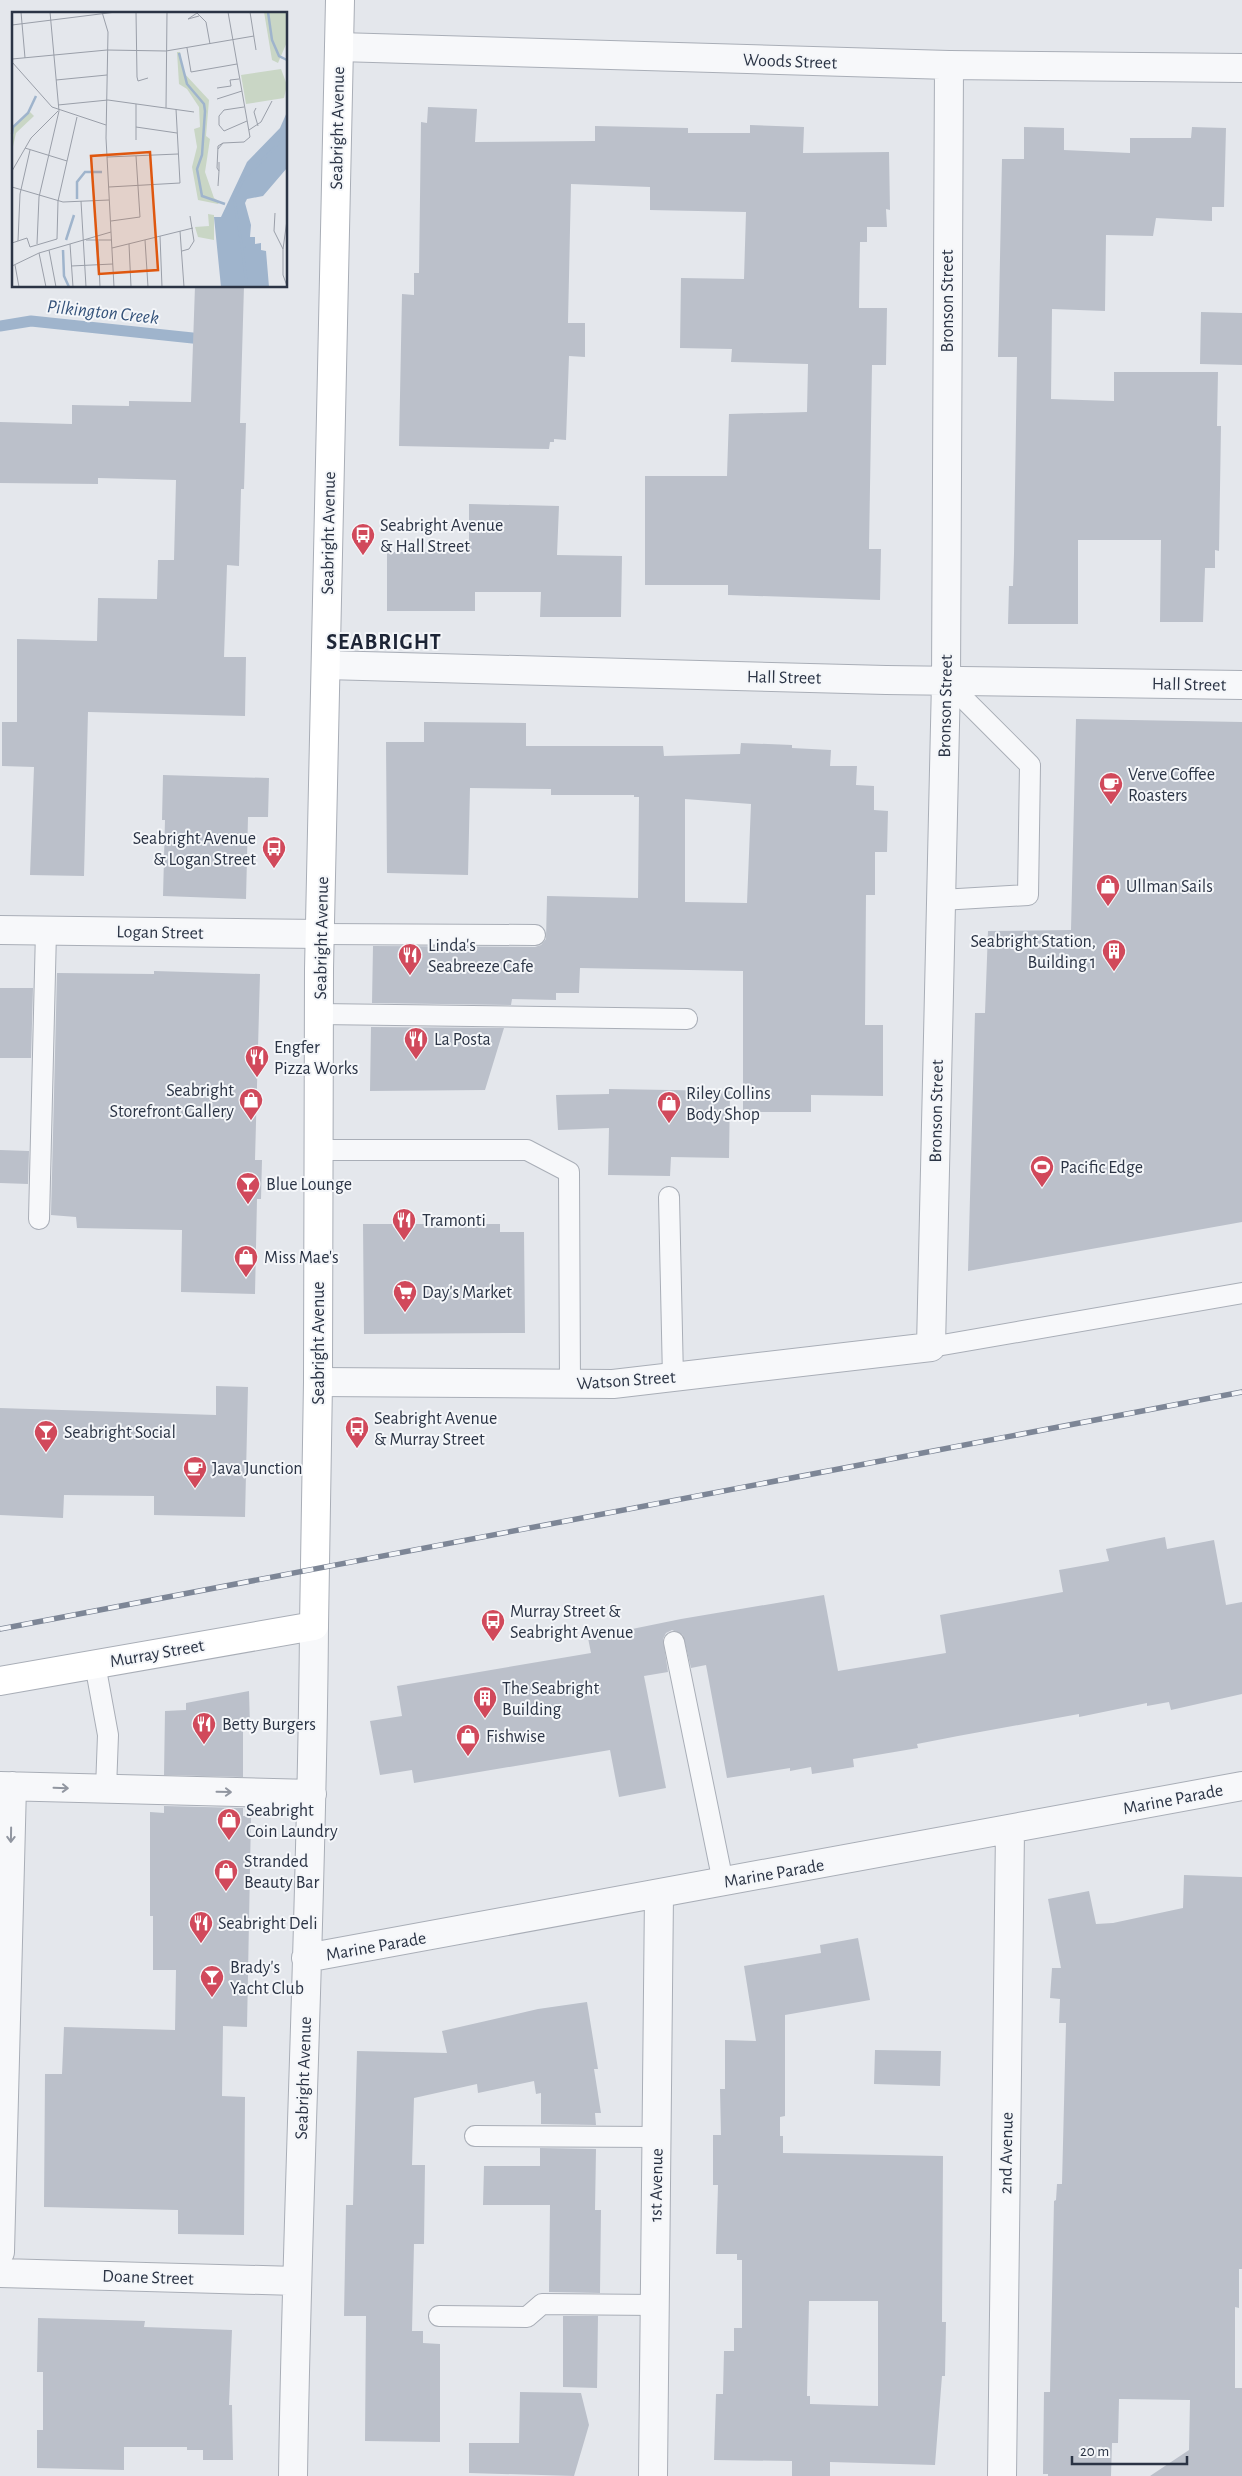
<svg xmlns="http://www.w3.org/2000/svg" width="1242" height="2476" font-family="'Alegreya Sans',sans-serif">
<rect width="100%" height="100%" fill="#e4e7ec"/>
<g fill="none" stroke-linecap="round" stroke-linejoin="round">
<path stroke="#9fb4cc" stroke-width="11" d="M 0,326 L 31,321 L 202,339"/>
</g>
<path fill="#bbc0ca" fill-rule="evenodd" d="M 428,107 L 477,109 L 475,142 L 595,141 L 595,126 L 688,128 L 688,133 L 750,133 L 750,125 L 804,127 L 803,153 L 889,152 L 890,210 L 886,209 L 887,227 L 867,227 L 867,242 L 860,242 L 859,308 L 887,308 L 886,365 L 872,365 L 869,549 L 881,549 L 880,600 L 728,595 L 728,585 L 645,585 L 645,476 L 727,476 L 729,414 L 807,412 L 808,364 L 731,362 L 732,349 L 680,348 L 681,278 L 744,279 L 746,212 L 650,210 L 650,187 L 571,184 L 568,323 L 585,323 L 585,357 L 569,356 L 566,440 L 554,439 L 554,442 L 550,442 L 549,449 L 399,446 L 402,294 L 414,295 L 414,273 L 419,273 L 421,122 L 427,123 Z
M 1024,127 L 1064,128 L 1064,150 L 1130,153 L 1130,138 L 1191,138 L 1192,127 L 1226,128 L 1224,207 L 1212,207 L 1212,221 L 1156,218 L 1153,236 L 1106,235 L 1105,311 L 1052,309 L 1051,399 L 1114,401 L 1114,372 L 1218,372 L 1217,426 L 1221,426 L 1219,551 L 1215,550 L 1215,568 L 1205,568 L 1203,622 L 1160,622 L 1161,540 L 1078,540 L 1078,624 L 1008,624 L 1009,586 L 1013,586 L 1014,554 L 1017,357 L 998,357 L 1002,159 L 1024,159 Z
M 195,286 L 244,286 L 240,423 L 246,423 L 244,489 L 241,489 L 239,566 L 227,565 L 224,657 L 246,657 L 245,716 L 88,712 L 84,876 L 30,875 L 34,767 L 2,766 L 2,722 L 17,722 L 17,639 L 97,641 L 98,598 L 157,599 L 158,560 L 174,560 L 176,480 L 98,478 L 98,484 L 0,483 L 0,422 L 72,424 L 72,405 L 129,406 L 129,401 L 191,402 Z
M 1201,312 L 1242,313 L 1242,365 L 1200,364 Z
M 469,504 L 559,506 L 557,555 L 622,556 L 621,617 L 540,617 L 541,592 L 475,592 L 475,611 L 387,611 L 387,552 L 469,552 Z
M 1076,719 L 1242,722 L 1242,1222 L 968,1271 L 975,1013 L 985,1013 L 988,931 L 1071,930 Z
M 424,722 L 526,723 L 526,746 L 663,746 L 664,756 L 740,754 L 741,743 L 792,745 L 792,748 L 831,750 L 830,766 L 857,766 L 856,785 L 874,786 L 874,810 L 888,811 L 887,852 L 875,852 L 875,895 L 866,895 L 865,1025 L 883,1025 L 883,1096 L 811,1095 L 811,1112 L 743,1112 L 743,971 L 580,968 L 579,993 L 556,993 L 556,1000 L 512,999 L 511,1005 L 372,1003 L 373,946 L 535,947 L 541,945 L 546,939 L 547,896 L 638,898 L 639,797 L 634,797 L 634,795 L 551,795 L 551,789 L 470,788 L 468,875 L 387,873 L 386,742 L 424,742 ZM 685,799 L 751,804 L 747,903 L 685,902 Z
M 163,775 L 269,778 L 268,817 L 248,817 L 246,899 L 163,896 L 165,820 L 162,820 Z
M 154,971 L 260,974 L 255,1160 L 262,1160 L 261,1199 L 257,1199 L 255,1294 L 181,1292 L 182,1230 L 77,1228 L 76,1217 L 51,1215 L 57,973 L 154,974 Z
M 0,988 L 33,988 L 31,1058 L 0,1058 Z
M 371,1027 L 504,1028 L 485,1090 L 370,1091 Z
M 609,1089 L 730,1091 L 729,1158 L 671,1157 L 670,1176 L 608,1175 L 609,1128 L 558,1130 L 556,1095 L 609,1094 Z
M 0,1150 L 29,1151 L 28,1184 L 0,1183 Z
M 363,1224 L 500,1224 L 500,1232 L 524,1232 L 525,1333 L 364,1334 Z
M 216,1386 L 248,1387 L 245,1517 L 154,1515 L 154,1496 L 64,1495 L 63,1518 L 0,1515 L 0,1408 L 216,1415 Z
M 1165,1537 L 1167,1549 L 1214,1540 L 1226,1605 L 1242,1602 L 1242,1694 L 1171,1710 L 1169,1702 L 1147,1706 L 1147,1703 L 1079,1717 L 1079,1714 L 958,1736 L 917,1744 L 918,1748 L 853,1759 L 854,1767 L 812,1774 L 811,1767 L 790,1771 L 790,1768 L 727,1778 L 706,1665 L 691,1668 L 683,1635 L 672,1630 L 666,1633 L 663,1639 L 668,1672 L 644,1676 L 666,1788 L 619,1797 L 610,1750 L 414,1783 L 412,1770 L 380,1775 L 370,1721 L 402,1716 L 397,1686 L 591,1653 L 588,1638 L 681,1619 L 824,1595 L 838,1671 L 946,1653 L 940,1615 L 1063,1592 L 1059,1570 L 1109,1561 L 1106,1549 Z
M 249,1691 L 250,1727 L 243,1728 L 243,1777 L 164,1775 L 165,1711 L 186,1710 L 186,1703 Z
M 164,1806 L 243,1808 L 243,1816 L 251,1816 L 247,2027 L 223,2026 L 222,2096 L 245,2097 L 244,2235 L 178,2234 L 178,2210 L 44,2207 L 45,2074 L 62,2074 L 64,2027 L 175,2030 L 176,1970 L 153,1970 L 153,1916 L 150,1916 L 150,1812 L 164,1813 Z
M 1184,1875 L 1242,1877 L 1242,2269 L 1239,2269 L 1239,2308 L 1235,2307 L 1235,2388 L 1242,2388 L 1242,2476 L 1150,2476 L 1189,2450 L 1190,2400 L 1119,2399 L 1118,2443 L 1112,2443 L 1111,2476 L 1048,2476 L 1048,2474 L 1043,2474 L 1044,2392 L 1050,2392 L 1054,2201 L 1056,2200 L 1057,2184 L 1062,2184 L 1066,2023 L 1059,2023 L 1060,1999 L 1050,1998 L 1052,1968 L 1061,1968 L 1048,1899 L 1089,1891 L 1096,1924 L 1113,1923 L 1183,1908 Z
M 858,1938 L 870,2000 L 785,2015 L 785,2116 L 780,2117 L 780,2136 L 783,2136 L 783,2153 L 943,2156 L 942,2322 L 946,2322 L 945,2376 L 942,2376 L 935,2465 L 830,2462 L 830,2476 L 792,2476 L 792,2461 L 714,2460 L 716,2394 L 723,2394 L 724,2351 L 734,2351 L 734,2328 L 742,2328 L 742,2260 L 737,2260 L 737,2254 L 716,2254 L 718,2185 L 713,2185 L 713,2135 L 721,2135 L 720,2089 L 725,2089 L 725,2040 L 756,2041 L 744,1966 L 821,1953 L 820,1945 ZM 809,2301 L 878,2301 L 878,2406 L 810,2404 L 810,2396 L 807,2396 Z
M 587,2002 L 598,2069 L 594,2069 L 601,2113 L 595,2113 L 596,2125 L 541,2124 L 541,2093 L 536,2094 L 534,2081 L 478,2093 L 477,2084 L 414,2098 L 412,2165 L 425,2165 L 424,2244 L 414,2244 L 412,2331 L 423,2331 L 423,2343 L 440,2344 L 440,2442 L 365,2441 L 366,2316 L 344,2316 L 346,2205 L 353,2205 L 357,2051 L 447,2053 L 442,2031 L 538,2009 Z
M 875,2050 L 941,2051 L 940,2086 L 874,2084 Z
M 540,2148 L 596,2149 L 595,2210 L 601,2210 L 600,2293 L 549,2292 L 550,2205 L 483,2205 L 484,2166 L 540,2166 Z
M 563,2316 L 598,2316 L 597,2388 L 563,2387 Z
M 38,2318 L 145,2321 L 144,2327 L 232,2330 L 229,2405 L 232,2405 L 233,2460 L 203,2460 L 203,2450 L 187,2450 L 187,2447 L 124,2447 L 124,2470 L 37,2468 L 37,2430 L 43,2430 L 43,2372 L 37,2372 Z
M 520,2392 L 581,2393 L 589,2425 L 574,2476 L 469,2473 L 469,2443 L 519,2443 Z"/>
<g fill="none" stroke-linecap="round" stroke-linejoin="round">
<g stroke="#a9aeb7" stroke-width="22">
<path id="service" d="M 941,900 L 1028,895 L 1030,765 L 946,681
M 321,934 L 535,935
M 319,1014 L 687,1019
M 319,1150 L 527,1150 L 569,1172 L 570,1385
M 669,1197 L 673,1378
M 39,1219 L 46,931
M 931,1347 L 1242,1293
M 674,1642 L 723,1882
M 95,1664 L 108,1735 L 106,1789
M 475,2136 L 657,2137
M 439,2316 L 527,2317 L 542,2304 L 655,2305"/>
</g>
<g stroke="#a9aeb7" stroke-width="30">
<path id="minor" d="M 339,47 L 949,65 L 1242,68
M 326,665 L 886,680 L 1242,685
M 0,930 L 321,934
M 318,1382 L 613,1384 L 931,1347 L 946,681 L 949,65
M 0,1786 L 312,1794
M 306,1958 L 1242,1786
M 0,2252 L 12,1786
M 0,2273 L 296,2281
M 293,2476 C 297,2193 312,1910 314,1626
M 653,2476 L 659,1894
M 1002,2476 L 1010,1830"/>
</g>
<g stroke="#a9aeb7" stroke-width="30">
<path id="secondary" d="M 0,1681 L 314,1626 L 318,1382 L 319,969 L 340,0"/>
</g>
<use href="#service" stroke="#f7f8fa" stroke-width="20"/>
<use href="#minor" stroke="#f7f8fa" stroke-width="28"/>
<use href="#secondary" stroke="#fff" stroke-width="28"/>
<g stroke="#7d8696" stroke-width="5.5">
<path id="rail" d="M 0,1629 L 1242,1392"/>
</g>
<use href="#rail" stroke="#f4f6f9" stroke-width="4" stroke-dasharray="11" stroke-linecap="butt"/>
</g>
<defs><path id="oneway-shaft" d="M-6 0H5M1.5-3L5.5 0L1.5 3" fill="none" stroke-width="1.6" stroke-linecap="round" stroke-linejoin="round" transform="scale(1.25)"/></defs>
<g stroke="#9196a0">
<use href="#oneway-shaft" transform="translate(61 1788) rotate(2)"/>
<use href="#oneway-shaft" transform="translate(224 1792) rotate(1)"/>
<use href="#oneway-shaft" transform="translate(11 1835) rotate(91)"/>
</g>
<defs>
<g id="bus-pin" transform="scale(1.25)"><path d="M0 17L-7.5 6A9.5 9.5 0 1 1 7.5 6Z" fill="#d1495b" stroke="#f4f6f9"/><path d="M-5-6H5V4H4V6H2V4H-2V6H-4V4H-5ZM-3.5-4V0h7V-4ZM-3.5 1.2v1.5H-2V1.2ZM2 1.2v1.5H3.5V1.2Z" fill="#fff"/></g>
<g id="cafe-pin" transform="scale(1.25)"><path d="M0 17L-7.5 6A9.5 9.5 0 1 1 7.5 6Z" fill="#d1495b" stroke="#f4f6f9"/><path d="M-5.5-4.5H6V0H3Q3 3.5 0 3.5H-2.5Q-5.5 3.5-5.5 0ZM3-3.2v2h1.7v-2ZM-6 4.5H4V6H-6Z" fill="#fff"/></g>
<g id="shop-pin" transform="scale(1.25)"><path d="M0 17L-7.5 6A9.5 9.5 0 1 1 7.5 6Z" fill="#d1495b" stroke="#f4f6f9"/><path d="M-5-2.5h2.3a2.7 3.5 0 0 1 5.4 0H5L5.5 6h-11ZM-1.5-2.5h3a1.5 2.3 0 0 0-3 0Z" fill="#fff"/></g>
<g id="building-pin" transform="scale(1.25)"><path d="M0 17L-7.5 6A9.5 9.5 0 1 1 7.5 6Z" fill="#d1495b" stroke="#f4f6f9"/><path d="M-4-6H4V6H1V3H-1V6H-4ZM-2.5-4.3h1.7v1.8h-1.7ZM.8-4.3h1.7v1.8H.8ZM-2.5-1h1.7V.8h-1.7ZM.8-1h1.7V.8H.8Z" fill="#fff"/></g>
<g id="restaurant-pin" transform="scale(1.25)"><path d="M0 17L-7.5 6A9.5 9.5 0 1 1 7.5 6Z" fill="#d1495b" stroke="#f4f6f9"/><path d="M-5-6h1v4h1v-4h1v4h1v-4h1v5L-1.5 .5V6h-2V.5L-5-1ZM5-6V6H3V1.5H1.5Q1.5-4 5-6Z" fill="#fff"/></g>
<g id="stadium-pin" transform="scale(1.25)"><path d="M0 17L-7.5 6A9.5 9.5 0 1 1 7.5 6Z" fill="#d1495b" stroke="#f4f6f9"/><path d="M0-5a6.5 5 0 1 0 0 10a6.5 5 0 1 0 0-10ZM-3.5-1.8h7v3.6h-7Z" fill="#fff"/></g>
<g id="bar-pin" transform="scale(1.25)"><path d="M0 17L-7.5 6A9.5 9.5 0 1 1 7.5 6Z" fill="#d1495b" stroke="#f4f6f9"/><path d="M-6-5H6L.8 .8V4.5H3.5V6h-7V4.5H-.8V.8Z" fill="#fff"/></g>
<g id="supermarket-pin" transform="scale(1.25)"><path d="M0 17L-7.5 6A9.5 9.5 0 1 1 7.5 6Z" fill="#d1495b" stroke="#f4f6f9"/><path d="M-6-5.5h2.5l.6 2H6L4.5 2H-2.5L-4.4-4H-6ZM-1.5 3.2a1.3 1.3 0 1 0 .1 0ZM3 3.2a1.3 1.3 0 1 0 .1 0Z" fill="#fff"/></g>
</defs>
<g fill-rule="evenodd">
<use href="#bus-pin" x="363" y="535"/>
<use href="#cafe-pin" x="1111" y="784"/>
<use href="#bus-pin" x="274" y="848"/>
<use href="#shop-pin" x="1108" y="886"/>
<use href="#building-pin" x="1114" y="951"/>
<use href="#restaurant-pin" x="410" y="955"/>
<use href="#restaurant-pin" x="416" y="1039"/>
<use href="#restaurant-pin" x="257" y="1057"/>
<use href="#shop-pin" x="251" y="1100"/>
<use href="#shop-pin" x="669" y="1103"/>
<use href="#stadium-pin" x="1042" y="1167"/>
<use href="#bar-pin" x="248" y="1184"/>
<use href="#restaurant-pin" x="404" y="1220"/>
<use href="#shop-pin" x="246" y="1257"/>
<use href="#supermarket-pin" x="405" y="1292"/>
<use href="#bus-pin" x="357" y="1428"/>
<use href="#bar-pin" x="46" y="1432"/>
<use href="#cafe-pin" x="195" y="1468"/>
<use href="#bus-pin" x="493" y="1621"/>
<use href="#building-pin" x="485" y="1698"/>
<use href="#restaurant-pin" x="204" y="1724"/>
<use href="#shop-pin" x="468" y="1736"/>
<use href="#shop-pin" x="229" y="1820"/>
<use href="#shop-pin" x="226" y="1871"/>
<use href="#restaurant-pin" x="201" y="1923"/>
<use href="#bar-pin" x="212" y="1977"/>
</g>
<g text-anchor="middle" stroke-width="4" stroke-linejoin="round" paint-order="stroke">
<g font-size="18" fill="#2b3445" stroke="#f4f6f9">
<text transform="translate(790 61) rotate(2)" y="6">Woods Street</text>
<text transform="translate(337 128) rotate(-89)" y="6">Seabright Avenue</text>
<text transform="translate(947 301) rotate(-90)" y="6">Bronson Street</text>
<text transform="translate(328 533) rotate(-89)" y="6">Seabright Avenue</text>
<text transform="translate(784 677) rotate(1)" y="6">Hall Street</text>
<text transform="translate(1189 684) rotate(1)" y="6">Hall Street</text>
<text transform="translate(945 706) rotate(-89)" y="6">Bronson Street</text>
<text transform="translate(160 932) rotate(1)" y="6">Logan Street</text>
<text transform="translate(321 938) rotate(-89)" y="6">Seabright Avenue</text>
<text transform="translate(936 1111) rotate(-89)" y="6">Bronson Street</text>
<text transform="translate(318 1343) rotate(-90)" y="6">Seabright Avenue</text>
<text transform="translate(626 1380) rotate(-4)" y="6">Watson Street</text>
<text transform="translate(157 1653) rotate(-10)" y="6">Murray Street</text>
<text transform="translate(1173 1799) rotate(-11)" y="6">Marine Parade</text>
<text transform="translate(774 1873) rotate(-10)" y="6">Marine Parade</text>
<text transform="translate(376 1946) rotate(-10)" y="6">Marine Parade</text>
<text transform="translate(303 2078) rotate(-88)" y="6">Seabright Avenue</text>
<text transform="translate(1006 2153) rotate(-89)" y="6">2nd Avenue</text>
<text transform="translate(656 2185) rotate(-89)" y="6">1st Avenue</text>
<text transform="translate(148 2277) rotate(2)" y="6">Doane Street</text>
</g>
<g font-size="18" fill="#2b3445" stroke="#f4f6f9" text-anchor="start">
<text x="380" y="531">Seabright Avenue<tspan x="380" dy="21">&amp; Hall Street</tspan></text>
<text x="1128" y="780">Verve Coffee<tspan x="1128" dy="21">Roasters</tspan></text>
<text x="256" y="844" text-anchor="end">Seabright Avenue<tspan x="256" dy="21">&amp; Logan Street</tspan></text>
<text x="1126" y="892">Ullman Sails</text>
<text x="1096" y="947" text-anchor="end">Seabright Station,<tspan x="1096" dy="21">Building 1</tspan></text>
<text x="428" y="951">Linda's<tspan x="428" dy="21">Seabreeze Cafe</tspan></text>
<text x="434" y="1045">La Posta</text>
<text x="274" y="1053">Engfer<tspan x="274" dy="21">Pizza Works</tspan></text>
<text x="234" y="1096" text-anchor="end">Seabright<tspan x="234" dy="21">Storefront Gallery</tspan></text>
<text x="686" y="1099">Riley Collins<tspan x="686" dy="21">Body Shop</tspan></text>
<text x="1060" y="1173">Pacific Edge</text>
<text x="266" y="1190">Blue Lounge</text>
<text x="422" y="1226">Tramonti</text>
<text x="264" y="1263">Miss Mae's</text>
<text x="422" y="1298">Day's Market</text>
<text x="374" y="1424">Seabright Avenue<tspan x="374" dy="21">&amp; Murray Street</tspan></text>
<text x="64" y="1438">Seabright Social</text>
<text x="212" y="1474">Java Junction</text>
<text x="510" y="1617">Murray Street &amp;<tspan x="510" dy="21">Seabright Avenue</tspan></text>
<text x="502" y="1694">The Seabright<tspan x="502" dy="21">Building</tspan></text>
<text x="222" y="1730">Betty Burgers</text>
<text x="486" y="1742">Fishwise</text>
<text x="246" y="1816">Seabright<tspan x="246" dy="21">Coin Laundry</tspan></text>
<text x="244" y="1867">Stranded<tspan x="244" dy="21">Beauty Bar</tspan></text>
<text x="218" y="1929">Seabright Deli</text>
<text x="230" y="1973">Brady's<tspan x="230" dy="21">Yacht Club</tspan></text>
</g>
<g font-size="19" font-style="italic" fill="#34527a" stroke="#f4f6f9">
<text transform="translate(103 311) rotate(6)" y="7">Pilkington Creek</text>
</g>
<g font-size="22" font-weight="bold" letter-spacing="1" fill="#1d2536" stroke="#f4f6f9">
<text x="384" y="649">SEABRIGHT</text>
</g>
</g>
<g transform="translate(12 12)">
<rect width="275" height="275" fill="#e4e7ec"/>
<path d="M 252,0 L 275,0 L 275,30 L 266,51 L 260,48 ZM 165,40 L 168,40 L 171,60 L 197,88 L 194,124 L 198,127 L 193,160 L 202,186 L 208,190 L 206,192 L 186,188 L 180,155 L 185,135 L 182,117 L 188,115 L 187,95 L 175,77 L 167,72 ZM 269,57 L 275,73 L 272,86 L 234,92 L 229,63 ZM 18,100 L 22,104 L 4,121 L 0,139 L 2,113 ZM 196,202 L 202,203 L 202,228 L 186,225 L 183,215 L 197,214 Z" fill="#c9d6c5"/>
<path d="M 275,100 L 275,156 L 251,184 L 235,187 L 233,191 L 239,213 L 238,225 L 243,225 L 243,232 L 249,231 L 249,238 L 254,239 L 257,275 L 209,275 L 202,205 L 209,205 L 235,150 L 268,116 Z" fill="#9fb4cc"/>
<path fill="none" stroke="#9fb4cc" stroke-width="2.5" d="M 256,0 L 260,28 L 267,44 L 275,48M 167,41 L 175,72 L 192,92 L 193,99 L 190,143 L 185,157 L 190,184 L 213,192M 0,122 L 1,115 L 16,101 L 24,84M 65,187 L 65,170 L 73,160 L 90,160M 54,228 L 62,203M 233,234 L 230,235 L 235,275M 230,235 L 222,186 L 231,168 L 272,126 L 275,128M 51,238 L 52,264 L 57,275"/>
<path fill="none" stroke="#9a9fa9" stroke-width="1" d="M 9,0 L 13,46M 124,0 L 125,65 L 126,69 L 136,66M 238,0 L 244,38M 187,4 L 176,7 L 185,1 L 194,10 L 198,32M 0,13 L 104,0M 175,36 L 179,60 L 225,52M 0,47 L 95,38 L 154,39 L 242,24M 0,50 L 40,95 L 94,113M 44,68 L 95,63M 205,76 L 219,74 L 218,68 L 227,67M 205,87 L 230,79M 46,93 L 96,88 L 182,100M 232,95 L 212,98 L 207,104 L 207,113 L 212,119 L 235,109M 154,96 L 155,0M 244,96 L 242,100 L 246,114M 124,115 L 165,121M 237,118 L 249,110 L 260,89M 124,128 L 124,92M 211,131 L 232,130 L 238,125 L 216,0M 13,136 L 55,149M 206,137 L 211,131 L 206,134 L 205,156 L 207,159 L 207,150M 95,145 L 166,142M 0,159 L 19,126 L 46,99M 206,174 L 207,159M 0,175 L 51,190 L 97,188M 97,175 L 168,171 L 164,97M 69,189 L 74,275M 263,201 L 262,219 L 271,237 L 271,263 L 275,274M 99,209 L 128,205 L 124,144M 168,219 L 172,275M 99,220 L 102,275M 148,224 L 150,275M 74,228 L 100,228M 133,228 L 136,275M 6,229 L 8,182 L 18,138M 86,229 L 88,275M 0,231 L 15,226 L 18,235 L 45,227 L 46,189 L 65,105M 25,232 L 27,185 L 47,99 L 38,0M 58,232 L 61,275M 117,232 L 119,275M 100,236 L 181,216M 271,237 L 275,208M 37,238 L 44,275M 170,239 L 177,237 L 182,229 L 178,204M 27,241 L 34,275M 3,253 L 7,275M 0,254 L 27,241 L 99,220 L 94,126 L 96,20 L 90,0M 59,254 L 101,252"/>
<path fill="#df570f" fill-opacity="0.15" stroke="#df570f" stroke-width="2.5" d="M 138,140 L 146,258 L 87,262 L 79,144 Z"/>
<rect width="275" height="275" fill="none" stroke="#2b3445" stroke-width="2.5"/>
</g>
<path d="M1072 2456v8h115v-8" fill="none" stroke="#2b3445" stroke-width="2.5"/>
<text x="1080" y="2456" font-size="15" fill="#2b3445" stroke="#f4f6f9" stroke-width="4" paint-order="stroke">20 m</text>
</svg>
